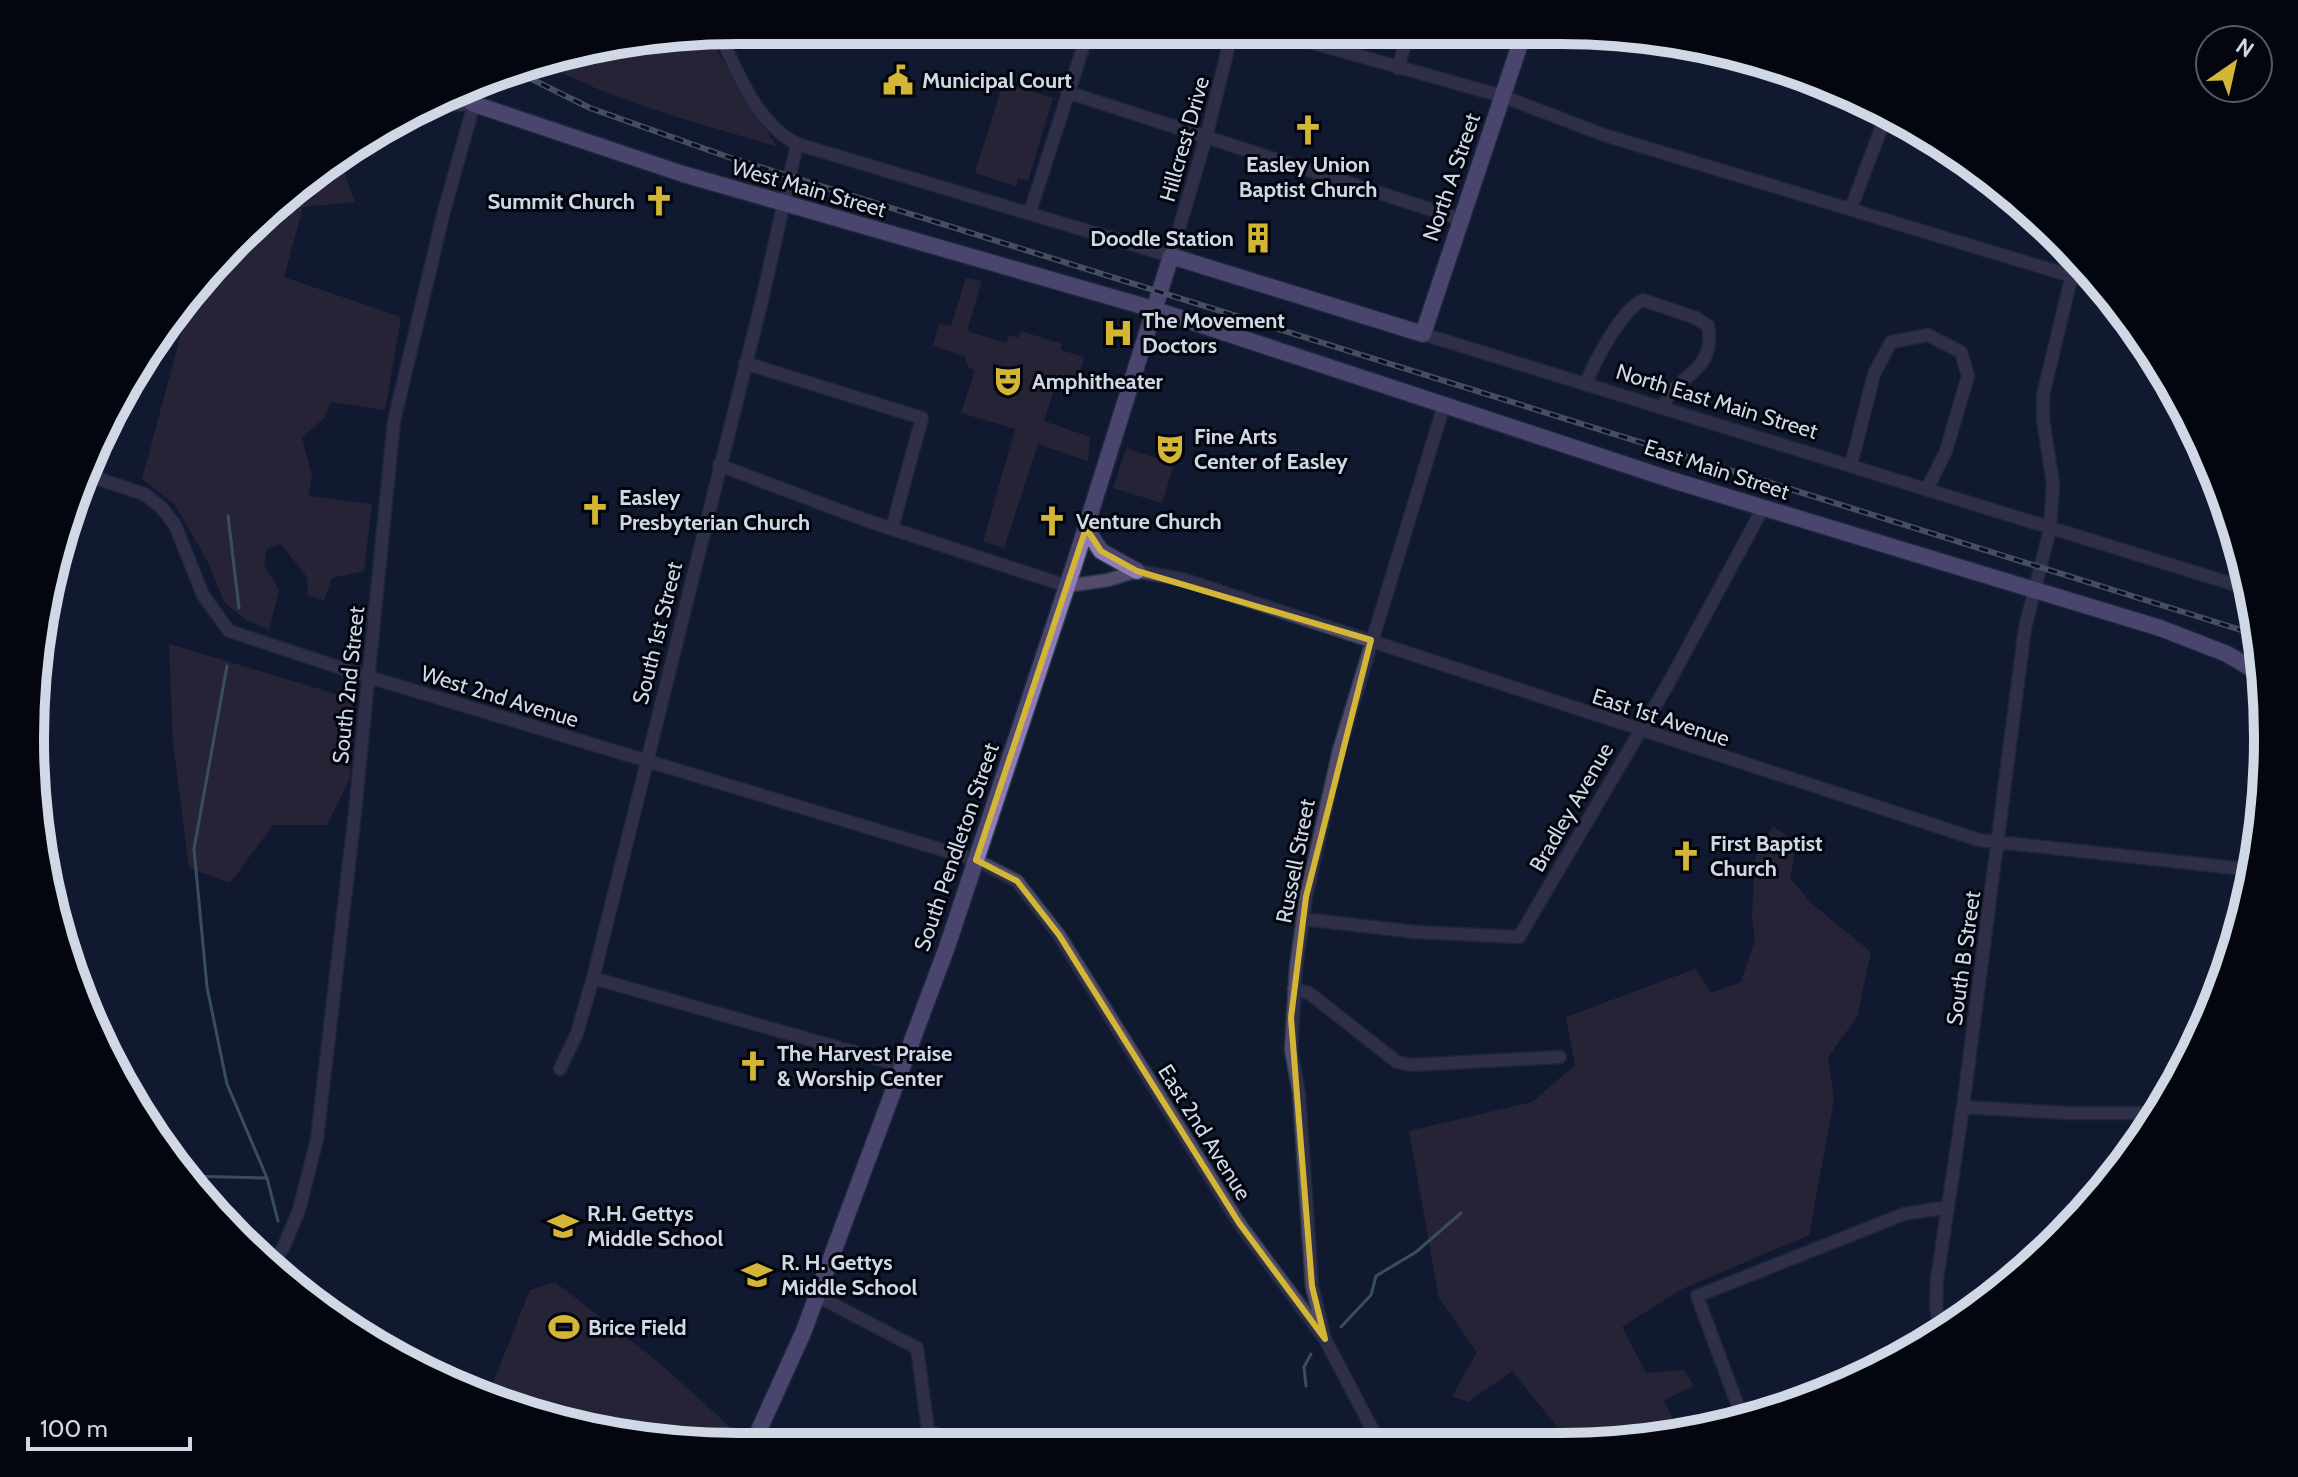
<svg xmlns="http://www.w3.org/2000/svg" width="2298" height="1477" font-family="Cabin,sans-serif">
<rect width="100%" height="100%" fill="#101a2f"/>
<path fill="#3f303d" d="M 707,35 L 777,147 C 699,122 614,103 542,62 Z
M 1011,85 L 1053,98 L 1028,181 L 1018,178 L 1016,186 L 975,173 L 1001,89 L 1009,92 Z
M 338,156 L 355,202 L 303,207 L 284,277 L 401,317 L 385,410 L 331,402 L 324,418 L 302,438 L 312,476 L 308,496 L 372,504 L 364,571 L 332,578 L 324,600 L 308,596 L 307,577 L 281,544 L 267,549 L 264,564 L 279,590 L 269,630 L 246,620 L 224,602 L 208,562 L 175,505 L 142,479 L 192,293 Z
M 966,278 L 982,281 L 967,331 L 1006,343 L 1009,335 L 1018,338 L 1021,331 L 1062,344 L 1061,350 L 1084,357 L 1078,379 L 1069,376 L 1065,389 L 1055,386 L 1044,421 L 1090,437 L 1088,461 L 1038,444 L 1004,548 L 983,542 L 1015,429 L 961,413 L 975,370 L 969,368 L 965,357 L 933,345 L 939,323 L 951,326 Z
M 1126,448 L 1174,464 L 1162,503 L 1113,488 Z
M 169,644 L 353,699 L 350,778 L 327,825 L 273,825 L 230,883 L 189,868 L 173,742 Z
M 1773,826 L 1797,844 L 1790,878 L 1811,903 L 1871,952 L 1857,1017 L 1828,1057 L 1834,1100 L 1809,1235 L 1682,1289 L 1622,1327 L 1646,1373 L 1684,1370 L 1694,1386 L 1664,1400 L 1679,1433 L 1612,1444 L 1558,1428 L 1512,1371 L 1468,1402 L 1452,1396 L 1477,1352 L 1439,1298 L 1409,1131 L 1532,1102 L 1575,1065 L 1566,1017 L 1695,969 L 1711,993 L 1741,982 L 1755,940 L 1752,917 L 1755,856 Z
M 555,1282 L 662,1365 L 731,1428 L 724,1441 L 646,1441 L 487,1398 L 530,1290 Z"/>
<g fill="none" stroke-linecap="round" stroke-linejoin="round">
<path stroke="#6b8f93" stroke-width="3" d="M 228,516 L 239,608
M 227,666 L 194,849 L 207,987 L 227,1084 L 267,1178 L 278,1221
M 188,1176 L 267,1178
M 1341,1327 L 1371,1295 L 1376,1276 L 1416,1252 L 1461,1213
M 1306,1386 L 1304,1367 L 1311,1354"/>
<g stroke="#2b3549" stroke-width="15">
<path id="minor" d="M 719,33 C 738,73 756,123 797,144 L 1171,256 L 1206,137 L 1232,33
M 1281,34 L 1502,96 L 1604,135 L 2101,285
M 1398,68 L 1408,34
M 1067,92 L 1460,219
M 1851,208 L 1887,113
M 1030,212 L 1088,32
M 1423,334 L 2249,589
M 745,363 L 922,418 L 892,528
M 1586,385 C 1593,363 1622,309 1643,300 L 1696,318 L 1708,326 C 1717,374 1675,373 1664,406
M 719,465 L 865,520 L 1067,586 L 1108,580 L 1137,571 L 1182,579 L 1979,840 L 2253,870
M 1851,465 L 1874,374 L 1891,342 L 1928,335 L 1961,352 L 1968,376 L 1946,451 L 1927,489
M 87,475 L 144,494 L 161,507 L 175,525 L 203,595 L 229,631 L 359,674 L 976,860 L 1017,881 L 1059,935 L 1239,1223 L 1325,1339 L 1380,1444
M 1303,919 L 1415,932 L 1519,937 L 1668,684 L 1763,508
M 593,978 L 903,1066
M 1294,989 L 1309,993 L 1397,1062 L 1411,1065 L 1560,1057
M 560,1069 L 577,1033 L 593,978 L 762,300 L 797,144
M 1963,1107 L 2066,1113 L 2158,1113
M 269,1268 L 283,1248 L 299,1210 L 317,1139 L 355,812 L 394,421 L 444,211 L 474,104 L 432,106
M 817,1296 L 917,1348 L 928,1430 L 942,1437
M 1940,1332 L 1936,1306 L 1937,1279 L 1963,1107 L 2025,628 L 2050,529 L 2053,484 L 2043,419 L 2043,395 L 2076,258
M 1324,1335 L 1312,1286 L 1299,1093 L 1291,1050 L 1296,967 L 1306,897 L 1339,750 L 1444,405
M 1744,1422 L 1697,1296 L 1904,1214 L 1948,1207"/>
</g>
<g stroke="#2b3549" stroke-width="19">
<path id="major" d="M 459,93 L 474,104 L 683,174 L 1153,309 L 1672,480 L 2160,628 L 2227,654 L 2264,676
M 1086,528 L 1101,551 L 1137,571
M 754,1441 L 803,1333 L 947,947 L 1075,562 L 1171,256 L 1423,334 L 1523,35"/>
</g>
<use href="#minor" stroke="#544b6a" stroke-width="12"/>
<use href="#major" stroke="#8e7bba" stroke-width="16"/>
<g stroke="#8891a1" stroke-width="6">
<path id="rail" d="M 509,68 L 590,108 L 728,157 L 2257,635"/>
</g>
<use href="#rail" stroke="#03060e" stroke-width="3" stroke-dasharray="9" stroke-linecap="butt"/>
</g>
<path d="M0 0H2298V1477H0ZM 1086,528 L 1101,551 L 1137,571 L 1371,640 L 1306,897 L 1291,1018 L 1312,1286 L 1325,1339 L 1239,1223 L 1059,935 L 1017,881 L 976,860 Z" fill="#101a2f" fill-opacity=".55" fill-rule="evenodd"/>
<path fill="none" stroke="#d3b635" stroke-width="6" stroke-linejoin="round" d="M 1086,528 L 1101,551 L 1137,571 L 1371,640 L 1306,897 L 1291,1018 L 1312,1286 L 1325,1339 L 1239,1223 L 1059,935 L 1017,881 L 976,860 Z"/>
<defs>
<g id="civic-bare" transform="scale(2.4)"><path d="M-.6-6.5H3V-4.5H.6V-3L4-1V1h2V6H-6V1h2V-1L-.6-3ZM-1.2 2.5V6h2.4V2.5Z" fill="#d3b635" stroke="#03060e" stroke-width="2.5" paint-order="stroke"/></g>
<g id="church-bare" transform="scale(2.4)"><path d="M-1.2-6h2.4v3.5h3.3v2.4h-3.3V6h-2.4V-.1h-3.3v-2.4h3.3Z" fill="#d3b635" stroke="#03060e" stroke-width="2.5" paint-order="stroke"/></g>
<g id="building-bare" transform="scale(2.4)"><path d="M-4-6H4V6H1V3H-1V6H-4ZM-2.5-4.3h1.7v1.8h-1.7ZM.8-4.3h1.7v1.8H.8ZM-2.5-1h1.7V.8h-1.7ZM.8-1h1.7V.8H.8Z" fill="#d3b635" stroke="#03060e" stroke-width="2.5" paint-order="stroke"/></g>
<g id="hospital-bare" transform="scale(2.4)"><path d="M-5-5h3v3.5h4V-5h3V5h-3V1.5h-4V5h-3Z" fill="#d3b635" stroke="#03060e" stroke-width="2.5" paint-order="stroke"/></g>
<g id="theatre-bare" transform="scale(2.4)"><path d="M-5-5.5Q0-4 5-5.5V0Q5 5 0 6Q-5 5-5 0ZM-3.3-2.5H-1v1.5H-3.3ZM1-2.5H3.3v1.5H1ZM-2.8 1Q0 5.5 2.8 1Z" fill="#d3b635" stroke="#03060e" stroke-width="2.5" paint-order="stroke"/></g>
<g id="school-bare" transform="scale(2.4)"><path d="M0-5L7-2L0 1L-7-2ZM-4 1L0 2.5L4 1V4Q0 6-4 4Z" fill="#d3b635" stroke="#03060e" stroke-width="2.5" paint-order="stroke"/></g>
<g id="stadium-bare" transform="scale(2.4)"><path d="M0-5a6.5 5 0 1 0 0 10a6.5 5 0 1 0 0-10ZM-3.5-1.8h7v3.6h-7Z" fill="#d3b635" stroke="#03060e" stroke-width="2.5" paint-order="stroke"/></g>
</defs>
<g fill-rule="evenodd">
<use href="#civic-bare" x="898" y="80"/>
<use href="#church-bare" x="1308" y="130"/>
<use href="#church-bare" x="659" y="201"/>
<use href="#building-bare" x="1258" y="238"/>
<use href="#hospital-bare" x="1118" y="333"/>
<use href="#theatre-bare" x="1008" y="381"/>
<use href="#theatre-bare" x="1170" y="449"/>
<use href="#church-bare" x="595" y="510"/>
<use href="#church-bare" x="1052" y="521"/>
<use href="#church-bare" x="1686" y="856"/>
<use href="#church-bare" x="753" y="1066"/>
<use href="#school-bare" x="563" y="1226"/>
<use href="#school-bare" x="757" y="1275"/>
<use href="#stadium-bare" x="564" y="1327"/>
</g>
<g text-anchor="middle" stroke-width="6" stroke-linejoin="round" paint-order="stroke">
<g font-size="22" font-weight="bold" fill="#d0d8e6" stroke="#03060e" text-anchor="start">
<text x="922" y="88">Municipal Court</text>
<text x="1308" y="172" text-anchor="middle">Easley Union<tspan x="1308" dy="25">Baptist Church</tspan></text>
<text x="635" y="209" text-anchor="end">Summit Church</text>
<text x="1234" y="246" text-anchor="end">Doodle Station</text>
<text x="1142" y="328">The Movement<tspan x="1142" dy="25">Doctors</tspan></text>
<text x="1032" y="389">Amphitheater</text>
<text x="1194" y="444">Fine Arts<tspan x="1194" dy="25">Center of Easley</tspan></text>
<text x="619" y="505">Easley<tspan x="619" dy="25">Presbyterian Church</tspan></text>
<text x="1076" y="529">Venture Church</text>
<text x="1710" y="851">First Baptist<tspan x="1710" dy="25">Church</tspan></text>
<text x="777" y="1061">The Harvest Praise<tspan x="777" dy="25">&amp; Worship Center</tspan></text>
<text x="587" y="1221">R.H. Gettys<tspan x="587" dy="25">Middle School</tspan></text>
<text x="781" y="1270">R. H. Gettys<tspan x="781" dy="25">Middle School</tspan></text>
<text x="588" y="1335">Brice Field</text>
</g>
<g font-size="22" fill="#d0d8e6" stroke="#03060e">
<text transform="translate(1184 139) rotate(-74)" y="8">Hillcrest Drive</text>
<text transform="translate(1451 177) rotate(-71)" y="8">North A Street</text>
<text transform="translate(809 188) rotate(16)" y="8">West Main Street</text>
<text transform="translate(1717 401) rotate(17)" y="8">North East Main Street</text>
<text transform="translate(1717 469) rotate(18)" y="8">East Main Street</text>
<text transform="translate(657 633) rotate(-76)" y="8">South 1st Street</text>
<text transform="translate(348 685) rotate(-84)" y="8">South 2nd Street</text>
<text transform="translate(500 696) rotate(17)" y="8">West 2nd Avenue</text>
<text transform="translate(1661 717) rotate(18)" y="8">East 1st Avenue</text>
<text transform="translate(1571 807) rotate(-60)" y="8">Bradley Avenue</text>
<text transform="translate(956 847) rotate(-71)" y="8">South Pendleton Street</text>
<text transform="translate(1295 861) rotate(-79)" y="8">Russell Street</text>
<text transform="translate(1963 958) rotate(-82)" y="8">South B Street</text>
<text transform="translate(1205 1132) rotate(58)" y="8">East 2nd Avenue</text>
</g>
</g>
<path d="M0 0H2298V1477H0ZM738 44H1560A694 694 0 0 1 2254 738V739A694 694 0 0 1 1560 1433H738A694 694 0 0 1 44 739V738A694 694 0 0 1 738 44Z" fill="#03060e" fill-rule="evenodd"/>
<path fill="none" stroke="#d0d8e6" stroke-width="10" d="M738 44H1560A694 694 0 0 1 2254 738V739A694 694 0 0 1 1560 1433H738A694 694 0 0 1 44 739V738A694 694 0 0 1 738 44Z"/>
<g transform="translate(2234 64) rotate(34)"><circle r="38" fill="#03060e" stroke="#555a64" stroke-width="2"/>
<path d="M0-6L14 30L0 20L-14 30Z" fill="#d3b635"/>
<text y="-12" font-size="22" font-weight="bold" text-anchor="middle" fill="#d0d8e6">N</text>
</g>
<path d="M28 1437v12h162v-12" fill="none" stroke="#d0d8e6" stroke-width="4"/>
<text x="40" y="1437" font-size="24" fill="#d0d8e6" stroke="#03060e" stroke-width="6" paint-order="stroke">100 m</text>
</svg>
